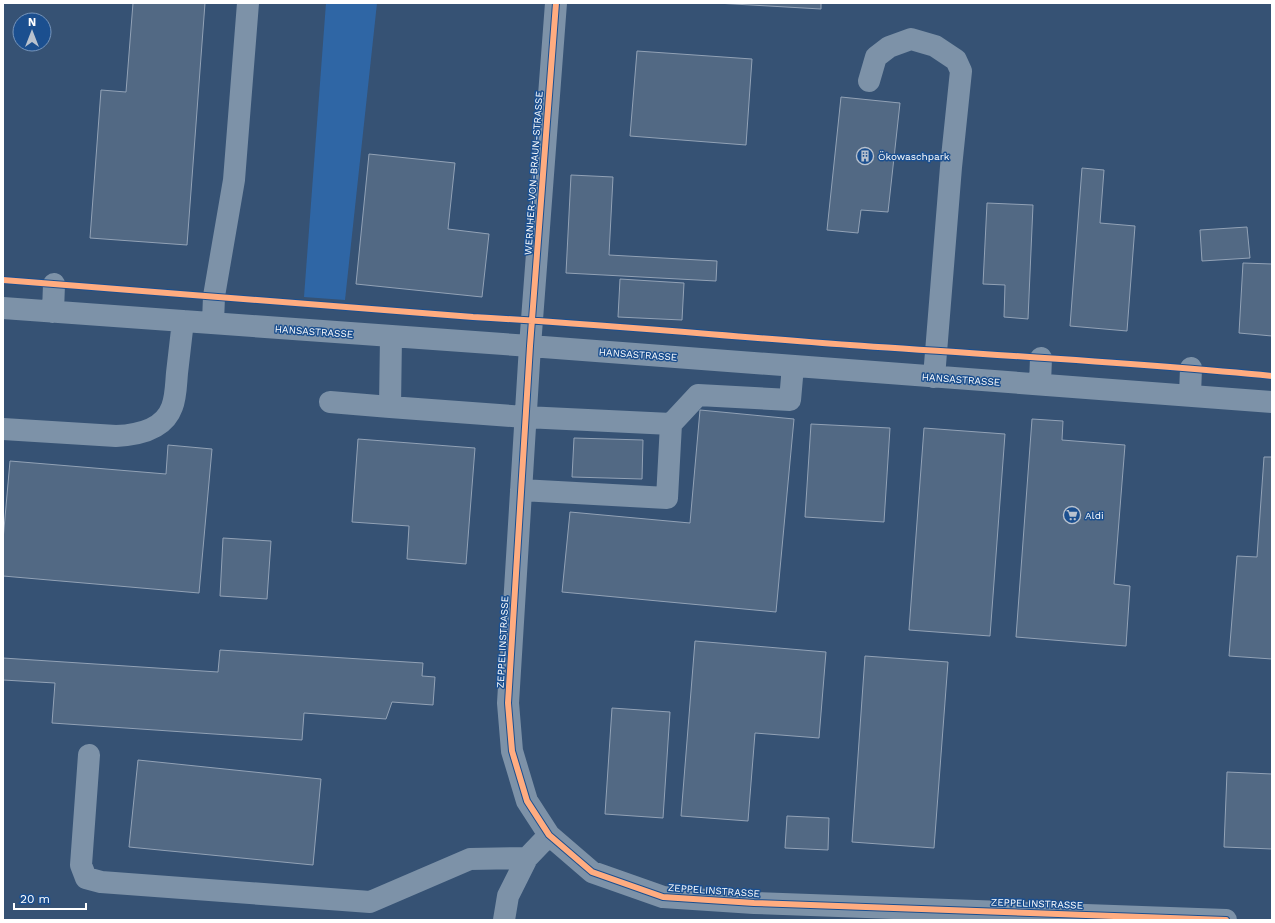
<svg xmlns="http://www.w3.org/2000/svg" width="1275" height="923" font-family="'Work Sans',sans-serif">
<rect width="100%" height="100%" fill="#365274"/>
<path fill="#2f66a5" d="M 326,3 L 377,3 L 345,300 L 304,297 Z"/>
<path fill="#526984" stroke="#92a2b6" d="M 133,3 L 205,3 L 187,245 L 90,238 L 101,90 L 126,92 Z
M 716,3 L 821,3 L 821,9 Z
M 637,51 L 752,59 L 746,145 L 630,136 Z
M 841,97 L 900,103 L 888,212 L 861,210 L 858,233 L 827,230 Z
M 369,154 L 455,163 L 448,229 L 489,234 L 482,297 L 356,284 Z
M 1082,168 L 1104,170 L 1100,223 L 1135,226 L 1127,331 L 1070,326 Z
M 571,175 L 613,177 L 609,255 L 717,261 L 716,281 L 566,273 Z
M 987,203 L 1033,205 L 1028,319 L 1004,317 L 1005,285 L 983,284 Z
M 1247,227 L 1250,258 L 1202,261 L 1200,230 Z
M 1243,263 L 1272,264 L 1272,336 L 1239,333 Z
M 620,279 L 684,283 L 682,320 L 618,317 Z
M 700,410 L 794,419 L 776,612 L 562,592 L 570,512 L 690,523 Z
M 1032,419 L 1063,421 L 1062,440 L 1125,445 L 1114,584 L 1130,586 L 1126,646 L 1016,637 Z
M 811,424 L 890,428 L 884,522 L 805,517 Z
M 924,428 L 1005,434 L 990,636 L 909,630 Z
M 574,438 L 643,440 L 642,479 L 572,477 Z
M 358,439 L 475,448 L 466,564 L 407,559 L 409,526 L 352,522 Z
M 168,445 L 212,449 L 199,593 L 3,576 L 3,540 L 10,461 L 166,474 Z
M 1264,457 L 1272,457 L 1272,659 L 1229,656 L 1237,556 L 1257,557 Z
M 223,538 L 271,541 L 267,599 L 220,596 Z
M 695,641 L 826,652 L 819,738 L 755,733 L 748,821 L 681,816 Z
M 220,650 L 423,663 L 422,676 L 435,677 L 433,705 L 392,702 L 386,719 L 304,713 L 302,740 L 52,723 L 55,683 L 3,680 L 3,658 L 218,672 Z
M 865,656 L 948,662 L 934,848 L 852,842 Z
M 612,708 L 670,712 L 663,818 L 605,814 Z
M 138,760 L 321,779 L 313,865 L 129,847 Z
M 1227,772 L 1272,774 L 1272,849 L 1224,847 Z
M 787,816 L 829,818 L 828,850 L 785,848 Z"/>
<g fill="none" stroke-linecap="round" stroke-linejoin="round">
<path stroke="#7d92a8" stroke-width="22" d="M 556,3 L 530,346 L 508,703 L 512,751 L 527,801 L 549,835 L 592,872 L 663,897 L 754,903 L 1226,920
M 869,81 L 876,57 L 889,47 L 911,39 L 935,46 L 956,60 L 961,71 L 951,167 L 934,377
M 3,308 L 530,346 L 1272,402
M 53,312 L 54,284
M 213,323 L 214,296 L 234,180 L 248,3
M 391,336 L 390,407 L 525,417 L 671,424 L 698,395 L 790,400 L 793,366
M 1040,384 L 1041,358
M 1190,395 L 1191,368
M 330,402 L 390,407
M 3,429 L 116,436 C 137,435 164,430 172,407 C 176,397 176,384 177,373 C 179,356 181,338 183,321
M 521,490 L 667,498 L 671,424
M 89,755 L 81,865 L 86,878 L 101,882 L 370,902 L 470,859 L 527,858
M 504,920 L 508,896 L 527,858 L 549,835"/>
<g stroke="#1b4f8f" stroke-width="8">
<path id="cycleway" d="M 556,3 L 530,346 L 508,703 L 512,751 L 527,801 L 549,835 L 592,872 L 663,897 L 754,903 L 1226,920
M 3,280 L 473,317 C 599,324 725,336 850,345 C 991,355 1132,362 1272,376"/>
</g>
<use href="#cycleway" stroke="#ffac80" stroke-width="6"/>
</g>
<defs>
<g id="building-ring" transform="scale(0.9)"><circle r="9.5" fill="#1b4f8f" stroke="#b9c2ce" stroke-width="1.5"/><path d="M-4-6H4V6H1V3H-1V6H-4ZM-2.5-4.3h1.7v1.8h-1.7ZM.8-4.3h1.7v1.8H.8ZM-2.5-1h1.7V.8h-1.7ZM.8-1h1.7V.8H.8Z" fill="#b9c2ce"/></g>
<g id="supermarket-ring" transform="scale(0.9)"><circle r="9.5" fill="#1b4f8f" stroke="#b9c2ce" stroke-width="1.5"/><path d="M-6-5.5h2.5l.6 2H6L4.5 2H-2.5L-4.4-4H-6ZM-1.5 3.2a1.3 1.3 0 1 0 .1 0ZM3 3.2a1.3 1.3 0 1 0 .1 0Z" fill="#b9c2ce"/></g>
</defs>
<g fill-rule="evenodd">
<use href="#building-ring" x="865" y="156"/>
<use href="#supermarket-ring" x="1072" y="515"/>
</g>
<g text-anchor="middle" stroke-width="3" stroke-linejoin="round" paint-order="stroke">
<g font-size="10" fill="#fff" stroke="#1b4f8f" text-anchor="start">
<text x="878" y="160">Ökowaschpark</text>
<text x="1085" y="519">Aldi</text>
</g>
<g font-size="10" fill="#fff" stroke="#1b4f8f">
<text transform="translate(533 173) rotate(-86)" y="4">WERNHER-VON-BRAUN-STRASSE</text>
<text transform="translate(314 331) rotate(4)" y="4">HANSASTRASSE</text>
<text transform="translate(638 354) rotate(4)" y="4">HANSASTRASSE</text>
<text transform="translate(961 379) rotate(4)" y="4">HANSASTRASSE</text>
<text transform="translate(502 642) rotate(-87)" y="4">ZEPPELINSTRASSE</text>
<text transform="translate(714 890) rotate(4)" y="4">ZEPPELINSTRASSE</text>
<text transform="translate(1037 903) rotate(2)" y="4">ZEPPELINSTRASSE</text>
</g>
</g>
<rect width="1275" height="923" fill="none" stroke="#ffffff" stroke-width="8"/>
<g transform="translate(32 32)"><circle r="19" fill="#1b4f8f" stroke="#7695bc"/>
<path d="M0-3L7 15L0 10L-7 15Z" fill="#b9c2ce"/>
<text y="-6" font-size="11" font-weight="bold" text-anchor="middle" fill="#ffffff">N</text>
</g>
<path d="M14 903v6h72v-6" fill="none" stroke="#ffffff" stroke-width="2"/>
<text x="20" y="903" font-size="12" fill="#ffffff" stroke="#1b4f8f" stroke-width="3" paint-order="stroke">20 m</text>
</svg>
